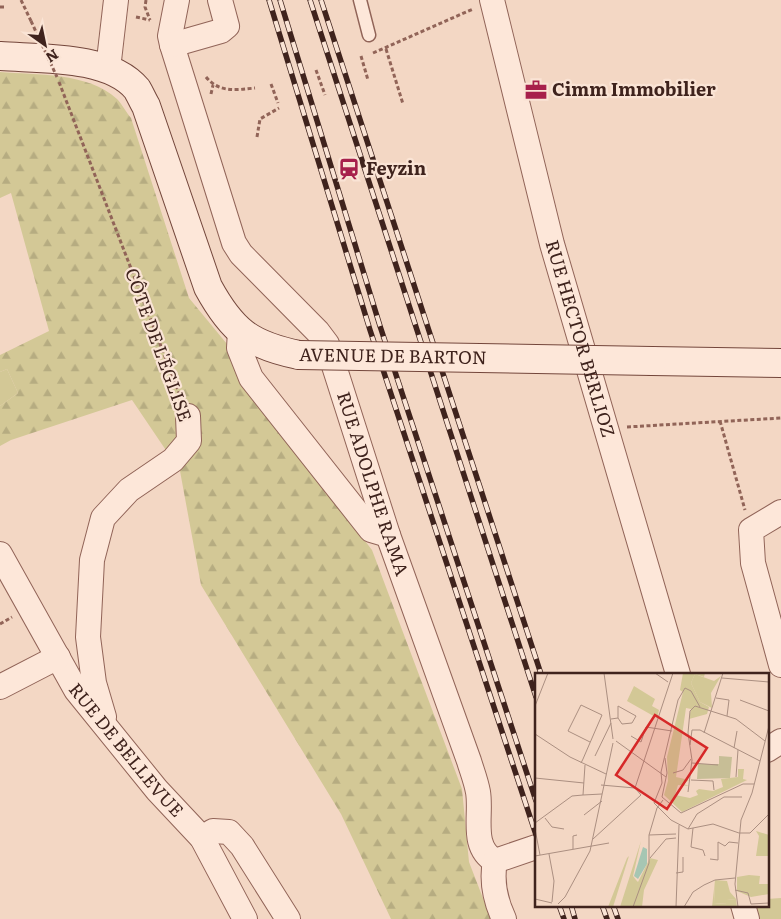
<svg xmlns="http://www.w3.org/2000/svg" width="781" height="919" font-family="Literata,serif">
<defs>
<pattern id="forest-firs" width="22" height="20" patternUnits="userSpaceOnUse" patternTransform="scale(1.25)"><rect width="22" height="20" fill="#d3c896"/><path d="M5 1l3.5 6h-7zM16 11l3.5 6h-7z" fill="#b6ac81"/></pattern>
</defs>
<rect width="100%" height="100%" fill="#f3d7c4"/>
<path fill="#d3c896" d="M 7,369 L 18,393 L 0,406 L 0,372 Z
M 781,898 L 781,919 L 755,919 L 751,905 L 767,905 L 767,899 Z"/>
<path fill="url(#forest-firs)" d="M 0,72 C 36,75 88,72 117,99 C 122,104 126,112 131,118 L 189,298 L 227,344 L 242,382 L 372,550 L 462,789 L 469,862 L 491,919 L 391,919 L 341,814 L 201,585 L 180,471 L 132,400 L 11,440 L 0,446 L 0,406 L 18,393 L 7,369 L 0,372 L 0,355 L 49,331 L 11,193 L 0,198 Z"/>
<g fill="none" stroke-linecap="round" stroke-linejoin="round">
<g stroke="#916458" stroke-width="15">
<path id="lane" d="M 360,0 L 369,35"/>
</g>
<g stroke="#916458" stroke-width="26">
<g id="street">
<path id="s1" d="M 177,0 L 170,36 L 172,45 L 234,243 L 241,254 L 318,332 L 327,344 L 388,535 L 469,761 C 472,771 476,781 478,792 C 482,815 470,847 495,861"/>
<path id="s2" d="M 492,0 L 552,244 L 678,674"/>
<path d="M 172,45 L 221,31 L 227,26 L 220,0"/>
<path d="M 108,69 L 116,0"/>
<path d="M 240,331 L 239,348 L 251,378 L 371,530 L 388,535"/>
<path d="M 781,512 L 751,530 L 753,563 L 781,665"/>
<path id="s3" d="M 0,554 L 76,690 L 157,790 L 202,838 L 245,919"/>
<path d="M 0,687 L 58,657"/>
<path d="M 104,717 L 94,683 L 88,637 L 92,560 L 103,518 L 129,490 L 173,460 L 189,441 L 188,416"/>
<path d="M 767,750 L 781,741"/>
<path d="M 202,838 L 213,831 L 229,832 L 242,846 L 288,919"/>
<path d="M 495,861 C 491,882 495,900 504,919"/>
<path d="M 495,861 L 536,847"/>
<path d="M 743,905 L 747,919"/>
</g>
</g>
<g stroke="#73463b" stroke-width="30">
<path id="secondary" d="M 0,56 C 40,59 109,55 137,89 C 140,94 143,101 146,106 L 208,287 C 232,331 250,345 299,355
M 652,361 L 781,363"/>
</g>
<path stroke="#916458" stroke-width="3" stroke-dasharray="4 2.5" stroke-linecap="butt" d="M 21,0 L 31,21
M 146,0 L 145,7 L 150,20
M 0,7 L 6,7
M 136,17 L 150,20
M 386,49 L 403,104
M 373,53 L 473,9
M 361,56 L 368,80
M 316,70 L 325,95
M 206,77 C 219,93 236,90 255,88
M 59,82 L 181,398
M 271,84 L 278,103
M 211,94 L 213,85
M 257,137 L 260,119 L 279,108
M 720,421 L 745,510
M 627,427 L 781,418
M 0,624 L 12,617"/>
<use href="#lane" stroke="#fde7d9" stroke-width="12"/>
<use href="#street" stroke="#fde7d9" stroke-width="24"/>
<use href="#secondary" stroke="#fde7d9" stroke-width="28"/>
<g stroke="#3f231d" stroke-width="5.5">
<path id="rail" d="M 269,0 L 370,330 L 536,835
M 280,0 L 380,326 L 536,801
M 310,0 L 536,697
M 321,0 L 541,674
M 559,905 L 564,919
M 571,905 L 575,919
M 602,905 L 607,919
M 613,905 L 618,919"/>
</g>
<use href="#rail" stroke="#fae4d5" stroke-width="4" stroke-dasharray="11" stroke-linecap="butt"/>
<g stroke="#73463b" stroke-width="30" stroke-linecap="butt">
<g id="secondary-bridge">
<path id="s4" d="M 299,355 L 652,361"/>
</g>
</g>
<path stroke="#916458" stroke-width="3" stroke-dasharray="4 2.5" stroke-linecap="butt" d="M 31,21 L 57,77"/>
<use href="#secondary-bridge" stroke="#fde7d9" stroke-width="28"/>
</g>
<defs>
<g id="office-bare" transform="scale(1.725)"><path d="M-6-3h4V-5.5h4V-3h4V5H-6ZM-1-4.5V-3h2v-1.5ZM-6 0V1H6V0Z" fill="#a7204b" stroke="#fae4d5" stroke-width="2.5" paint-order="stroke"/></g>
<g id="station-bare" transform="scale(1.725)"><path d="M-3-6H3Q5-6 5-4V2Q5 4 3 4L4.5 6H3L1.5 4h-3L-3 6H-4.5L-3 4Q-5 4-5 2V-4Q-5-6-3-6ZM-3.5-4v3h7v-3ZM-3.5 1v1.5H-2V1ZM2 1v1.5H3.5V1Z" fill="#a7204b" stroke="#fae4d5" stroke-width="2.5" paint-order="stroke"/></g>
</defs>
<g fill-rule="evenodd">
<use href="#office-bare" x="536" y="90"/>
<use href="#station-bare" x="349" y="169"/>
</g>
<g text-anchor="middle" stroke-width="4.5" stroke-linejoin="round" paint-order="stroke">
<g font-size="18" font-weight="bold" fill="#3f231d" stroke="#fae4d5" text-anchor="start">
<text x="552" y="96">Cimm Immobilier</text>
<text x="366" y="175">Feyzin</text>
</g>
<g font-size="18" fill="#3f231d" stroke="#fae4d5">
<text dy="6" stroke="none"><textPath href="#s2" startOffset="350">RUE HECTOR BERLIOZ</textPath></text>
<text transform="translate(158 345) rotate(70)" y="6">CÔTE DE L'ÉGLISE</text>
<text dy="6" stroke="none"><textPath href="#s4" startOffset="94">AVENUE DE BARTON</textPath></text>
<text dy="6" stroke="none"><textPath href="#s1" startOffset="538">RUE ADOLPHE RAMA</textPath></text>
<text dy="6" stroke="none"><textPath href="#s3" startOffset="234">RUE DE BELLEVUE</textPath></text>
</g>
</g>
<g transform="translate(535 673)">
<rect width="234" height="234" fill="#f3d7c4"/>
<path d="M 160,1 L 179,8 L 186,3 L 176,20 L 177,35 L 165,29 L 156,10 ZM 99,13 L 120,26 L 117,33 L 124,37 L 122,45 L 92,28 ZM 214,202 L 225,203 L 224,211 L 234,211 L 234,221 L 216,224 L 202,218 L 202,204 ZM 180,207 L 192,208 L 195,219 L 201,226 L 192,227 L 192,231 L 179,230 Z" fill="#d3c896"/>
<path d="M 148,0 L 170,0 L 169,4 L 160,1 L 156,10 L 165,29 L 174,34 L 172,41 L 154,46 L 156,36 L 151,35 L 141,104 L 154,107 L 148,111 L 155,113 L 143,112 L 140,122 L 155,125 L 163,122 L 161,118 L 164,116 L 178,118 L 188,114 L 186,106 L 203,104 L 203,96 L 209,96 L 208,106 L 212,107 L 147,139 L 129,122 L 133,108 L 132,84 L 148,19 L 145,17 ZM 221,158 L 234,162 L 234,183 L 221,183 L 224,163 ZM 106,168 L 98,203 L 101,207 L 103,209 L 115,185 L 123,187 L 109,217 L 107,234 L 85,234 ZM 94,183 L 78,234 L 73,234 L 92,185 ZM 180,207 L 179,230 L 191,231 L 192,227 L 201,226 L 202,234 L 177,234 Z" fill="#d3c896"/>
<path d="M 184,83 L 197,84 L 195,105 L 162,106 L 163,91 L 184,91 Z" fill="#c7be96"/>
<path d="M 108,174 L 112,176 L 112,191 L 103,206 L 99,203 Z" fill="#a6c6b3"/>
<path fill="none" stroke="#ab8f81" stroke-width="1" d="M 69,0 L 78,66M 120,0 L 133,9M 187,5 L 234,9M 181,25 L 194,27 L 192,43M 205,27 L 234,38M 0,33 L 13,0M 76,46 L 83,45 L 87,51 L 97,50 L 101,43 L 83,33 L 83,45M 169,60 L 188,0M 0,61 L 35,84 L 71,101M 96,63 L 106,69 L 111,54 L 137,58M 81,68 L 131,104M 155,72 L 157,57 L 165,57 L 225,88M 199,75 L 202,58M 60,83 L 76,50M 130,85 L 132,100 L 127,124 L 146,140 L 208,111 L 219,111M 46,90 L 48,86 L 67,42 L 46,32 L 33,58 L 55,69M 157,90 L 183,92M 50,92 L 48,122 L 67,121M 138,100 L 148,97 L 156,86M 201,104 L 203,77M 0,105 L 49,110M 156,107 L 178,108 L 179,117M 66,112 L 100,115M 100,115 L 138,0M 153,119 L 157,87 L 153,60 L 155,38 L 160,33 L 201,46 L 230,68M 119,130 L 127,110 L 126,99 L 143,27 L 150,15 L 156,18 L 165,34M 119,130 L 136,147 L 153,156 L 178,151 L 204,160 L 215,160 L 234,141M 49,142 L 67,128M 10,145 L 17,154 L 29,156M 0,150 L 37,123 L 48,122M 158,155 L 156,174 L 168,177 L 170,183M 0,156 L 5,182M 153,156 L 162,141 L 189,124 L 207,124M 114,162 L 141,161M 58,166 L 106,122 L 100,115M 38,176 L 38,163 L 42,162M 14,181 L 19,208 L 17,229M 0,183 L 74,170M 115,185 L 131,166 L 141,165M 175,186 L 183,187 L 183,169 L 190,173 L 194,169 L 203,170M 141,200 L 148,199 L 148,184M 200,217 L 213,220 L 216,231 L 234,230M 0,226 L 17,230M 23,231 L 30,224 L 55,178 L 78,70M 98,234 L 114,190 L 114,162 L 122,135 L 128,127M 141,234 L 144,152M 149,234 L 158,219 L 169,212 L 180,207 L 200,205M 203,234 L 200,211 L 206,147 L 217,120 L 234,53"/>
<path fill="#d62828" fill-opacity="0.15" stroke="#d62828" stroke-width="2.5" d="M 120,42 L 172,75 L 132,136 L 81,102 Z"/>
<rect width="234" height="234" fill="none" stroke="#3f231d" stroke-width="2.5"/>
</g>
<g transform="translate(45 45) rotate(147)" stroke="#fae4d5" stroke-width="4" paint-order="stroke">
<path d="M0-4L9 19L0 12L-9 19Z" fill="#3f231d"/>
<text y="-8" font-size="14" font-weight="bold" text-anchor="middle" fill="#3f231d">N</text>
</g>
</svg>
